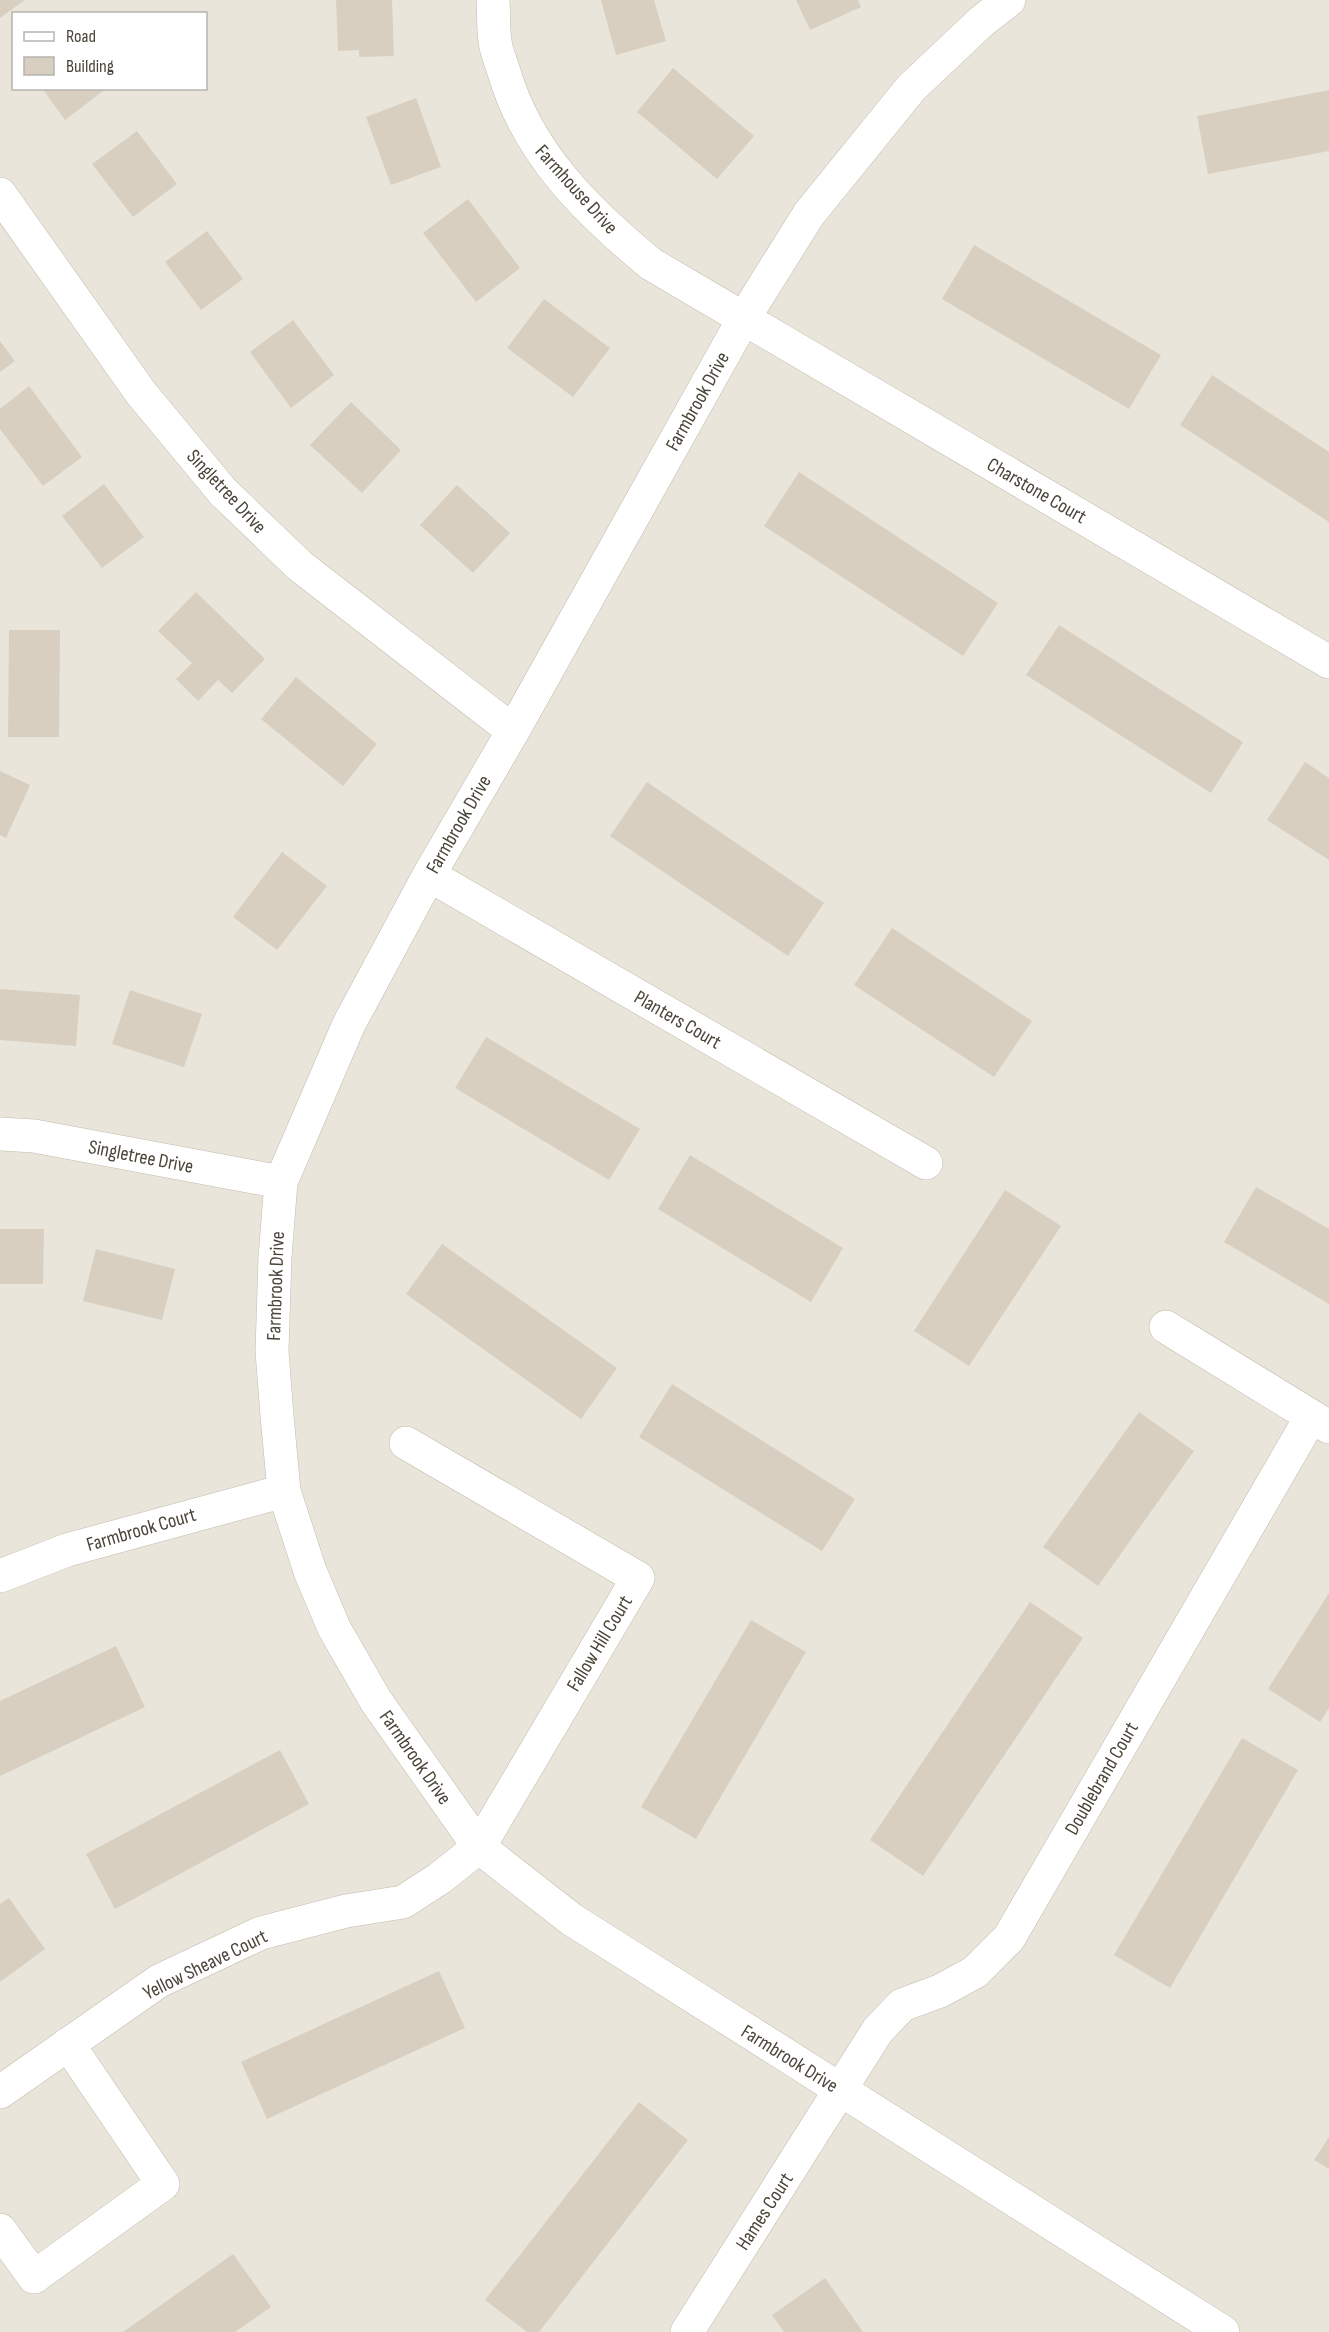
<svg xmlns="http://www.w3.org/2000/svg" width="1329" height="2332" font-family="'Sofia Sans Condensed',sans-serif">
<rect width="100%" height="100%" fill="#f6f3ec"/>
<path fill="#eae5da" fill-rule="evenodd" d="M 0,0 L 1329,0 L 1329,2332 L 0,2332 ZM 14,14 L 206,14 L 206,88 L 14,88 Z"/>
<path fill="#d8cfc1" d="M 0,0 L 25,0 L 0,18 Z
M 336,0 L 392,0 L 394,56 L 359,57 L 359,50 L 338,51 Z
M 601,0 L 654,0 L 666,41 L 616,55 Z
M 796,0 L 858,0 L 861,7 L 810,30 Z
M 673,68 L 754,136 L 717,179 L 637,112 Z
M 42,88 L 107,88 L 65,120 Z
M 1329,90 L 1329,151 L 1208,174 L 1197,116 Z
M 416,98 L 441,167 L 391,185 L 366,117 Z
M 137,131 L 177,184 L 133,217 L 92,164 Z
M 468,199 L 520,268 L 476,302 L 423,233 Z
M 207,231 L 243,279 L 201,310 L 165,262 Z
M 974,245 L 1161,355 L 1129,409 L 942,299 Z
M 544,299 L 610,348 L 573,397 L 507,348 Z
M 293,320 L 334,375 L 291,408 L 250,352 Z
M 0,341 L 15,361 L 0,372 Z
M 1212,375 L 1329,452 L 1329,522 L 1180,425 Z
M 29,386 L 82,457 L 43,486 L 0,429 L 0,409 Z
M 351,402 L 401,450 L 362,493 L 310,445 Z
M 799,472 L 998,603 L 963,656 L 764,526 Z
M 104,484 L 144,537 L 102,568 L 62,516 Z
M 457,485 L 510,533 L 473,573 L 420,525 Z
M 196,592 L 265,659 L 232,693 L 218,680 L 198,701 L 176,679 L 192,663 L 158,631 Z
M 1059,625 L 1243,742 L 1211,793 L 1026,675 Z
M 9,630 L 60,630 L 59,737 L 8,737 Z
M 296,677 L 377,744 L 343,786 L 261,719 Z
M 1305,762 L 1329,778 L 1329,860 L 1267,820 Z
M 0,771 L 30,785 L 6,838 L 0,835 Z
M 647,782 L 824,903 L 788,956 L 610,836 Z
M 282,852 L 327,886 L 277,950 L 233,917 Z
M 892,928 L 1032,1021 L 994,1077 L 854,985 Z
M 0,989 L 80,995 L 76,1046 L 0,1040 Z
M 130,990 L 202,1014 L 184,1067 L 112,1044 Z
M 486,1037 L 640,1129 L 609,1180 L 455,1088 Z
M 690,1155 L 843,1248 L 811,1302 L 658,1209 Z
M 1256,1187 L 1329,1229 L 1329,1304 L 1224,1242 Z
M 1005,1190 L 1061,1226 L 969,1366 L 914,1331 Z
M 0,1229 L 44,1229 L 43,1284 L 0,1284 Z
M 442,1244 L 617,1368 L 581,1419 L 406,1294 Z
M 96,1249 L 175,1269 L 162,1320 L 83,1301 Z
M 672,1384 L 855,1499 L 822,1551 L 639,1437 Z
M 1139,1412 L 1194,1451 L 1098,1586 L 1043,1547 Z
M 1329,1593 L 1329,1708 L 1320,1722 L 1268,1689 Z
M 1030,1602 L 1083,1638 L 923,1876 L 870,1840 Z
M 751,1620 L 806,1652 L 696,1839 L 641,1807 Z
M 116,1646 L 145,1707 L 0,1776 L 0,1701 Z
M 1242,1738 L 1298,1770 L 1170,1988 L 1114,1955 Z
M 280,1750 L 309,1804 L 115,1909 L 86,1854 Z
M 9,1898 L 45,1949 L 0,1982 L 0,1904 Z
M 439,1971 L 465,2028 L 267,2119 L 241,2062 Z
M 639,2102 L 688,2140 L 539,2332 L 527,2332 L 485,2300 Z
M 1329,2137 L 1329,2169 L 1314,2160 Z
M 233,2254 L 271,2307 L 235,2332 L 123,2332 Z
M 825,2278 L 863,2332 L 784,2332 L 772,2315 Z"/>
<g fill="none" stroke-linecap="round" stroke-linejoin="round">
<g stroke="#c2bbae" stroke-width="34">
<path id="street" d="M 493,0 C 494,14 493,28 495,41 C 496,51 501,62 504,72 C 528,154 587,211 651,264 L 1329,662
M 1009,0 L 982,21 L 911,88 L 809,214 L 744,318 L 513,731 L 429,875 L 349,1024 L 281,1182 L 275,1257 L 272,1351 L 277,1416 L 284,1491 L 310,1571 L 334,1628 L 376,1701 L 479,1847 L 571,1919 L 1223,2332
M 0,194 L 141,393 L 223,492 L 300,566 L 513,731
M 429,875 L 926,1163
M 0,1134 L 34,1136 L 281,1182
M 1166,1327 L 1329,1427
M 0,1576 L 67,1550 L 284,1491
M 0,2092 L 159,1981 L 261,1933 L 346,1911 L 403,1902 L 440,1878 L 479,1847 L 638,1578 L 406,1443
M 0,2230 L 34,2277 L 163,2184 L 68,2044
M 687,2332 L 878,2030 L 902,2005 L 940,1991 L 975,1972 L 1009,1938 L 1311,1417"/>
</g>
<use href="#street" stroke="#fff" stroke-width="33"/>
</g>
<g text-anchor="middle" stroke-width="5" stroke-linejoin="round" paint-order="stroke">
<g font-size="20" fill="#4b4439" stroke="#fff">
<text transform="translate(577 189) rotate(48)" y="7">Farmhouse Drive</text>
<text transform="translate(697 401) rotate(-61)" y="7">Farmbrook Drive</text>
<text transform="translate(1037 490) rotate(30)" y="7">Charstone Court</text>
<text transform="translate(227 491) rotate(47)" y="7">Singletree Drive</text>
<text transform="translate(458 824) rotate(-60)" y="7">Farmbrook Drive</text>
<text transform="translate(678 1019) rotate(30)" y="7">Planters Court</text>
<text transform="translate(141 1156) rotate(11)" y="7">Singletree Drive</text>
<text transform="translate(275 1286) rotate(-88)" y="7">Farmbrook Drive</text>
<text transform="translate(141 1529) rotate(-16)" y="7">Farmbrook Court</text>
<text transform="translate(599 1643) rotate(-59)" y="7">Fallow Hill Court</text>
<text transform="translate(416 1757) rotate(55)" y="7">Farmbrook Drive</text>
<text transform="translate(1101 1778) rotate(-60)" y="7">Doublebrand Court</text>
<text transform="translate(205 1964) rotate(-26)" y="7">Yellow Sheave Court</text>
<text transform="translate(790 2058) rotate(32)" y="7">Farmbrook Drive</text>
<text transform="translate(764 2211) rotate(-57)" y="7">Hames Court</text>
</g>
</g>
<rect x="12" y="12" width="195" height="78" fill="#ffffff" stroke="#b7b4b0" stroke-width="1.5"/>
<rect x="24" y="32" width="30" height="9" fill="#ffffff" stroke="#b7b4b0" stroke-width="1.5"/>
<text x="66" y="42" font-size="18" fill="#4b4439">Road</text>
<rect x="24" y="57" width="30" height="18" fill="#d8cfc1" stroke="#b7b4b0" stroke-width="1.5"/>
<text x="66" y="72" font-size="18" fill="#4b4439">Building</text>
</svg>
